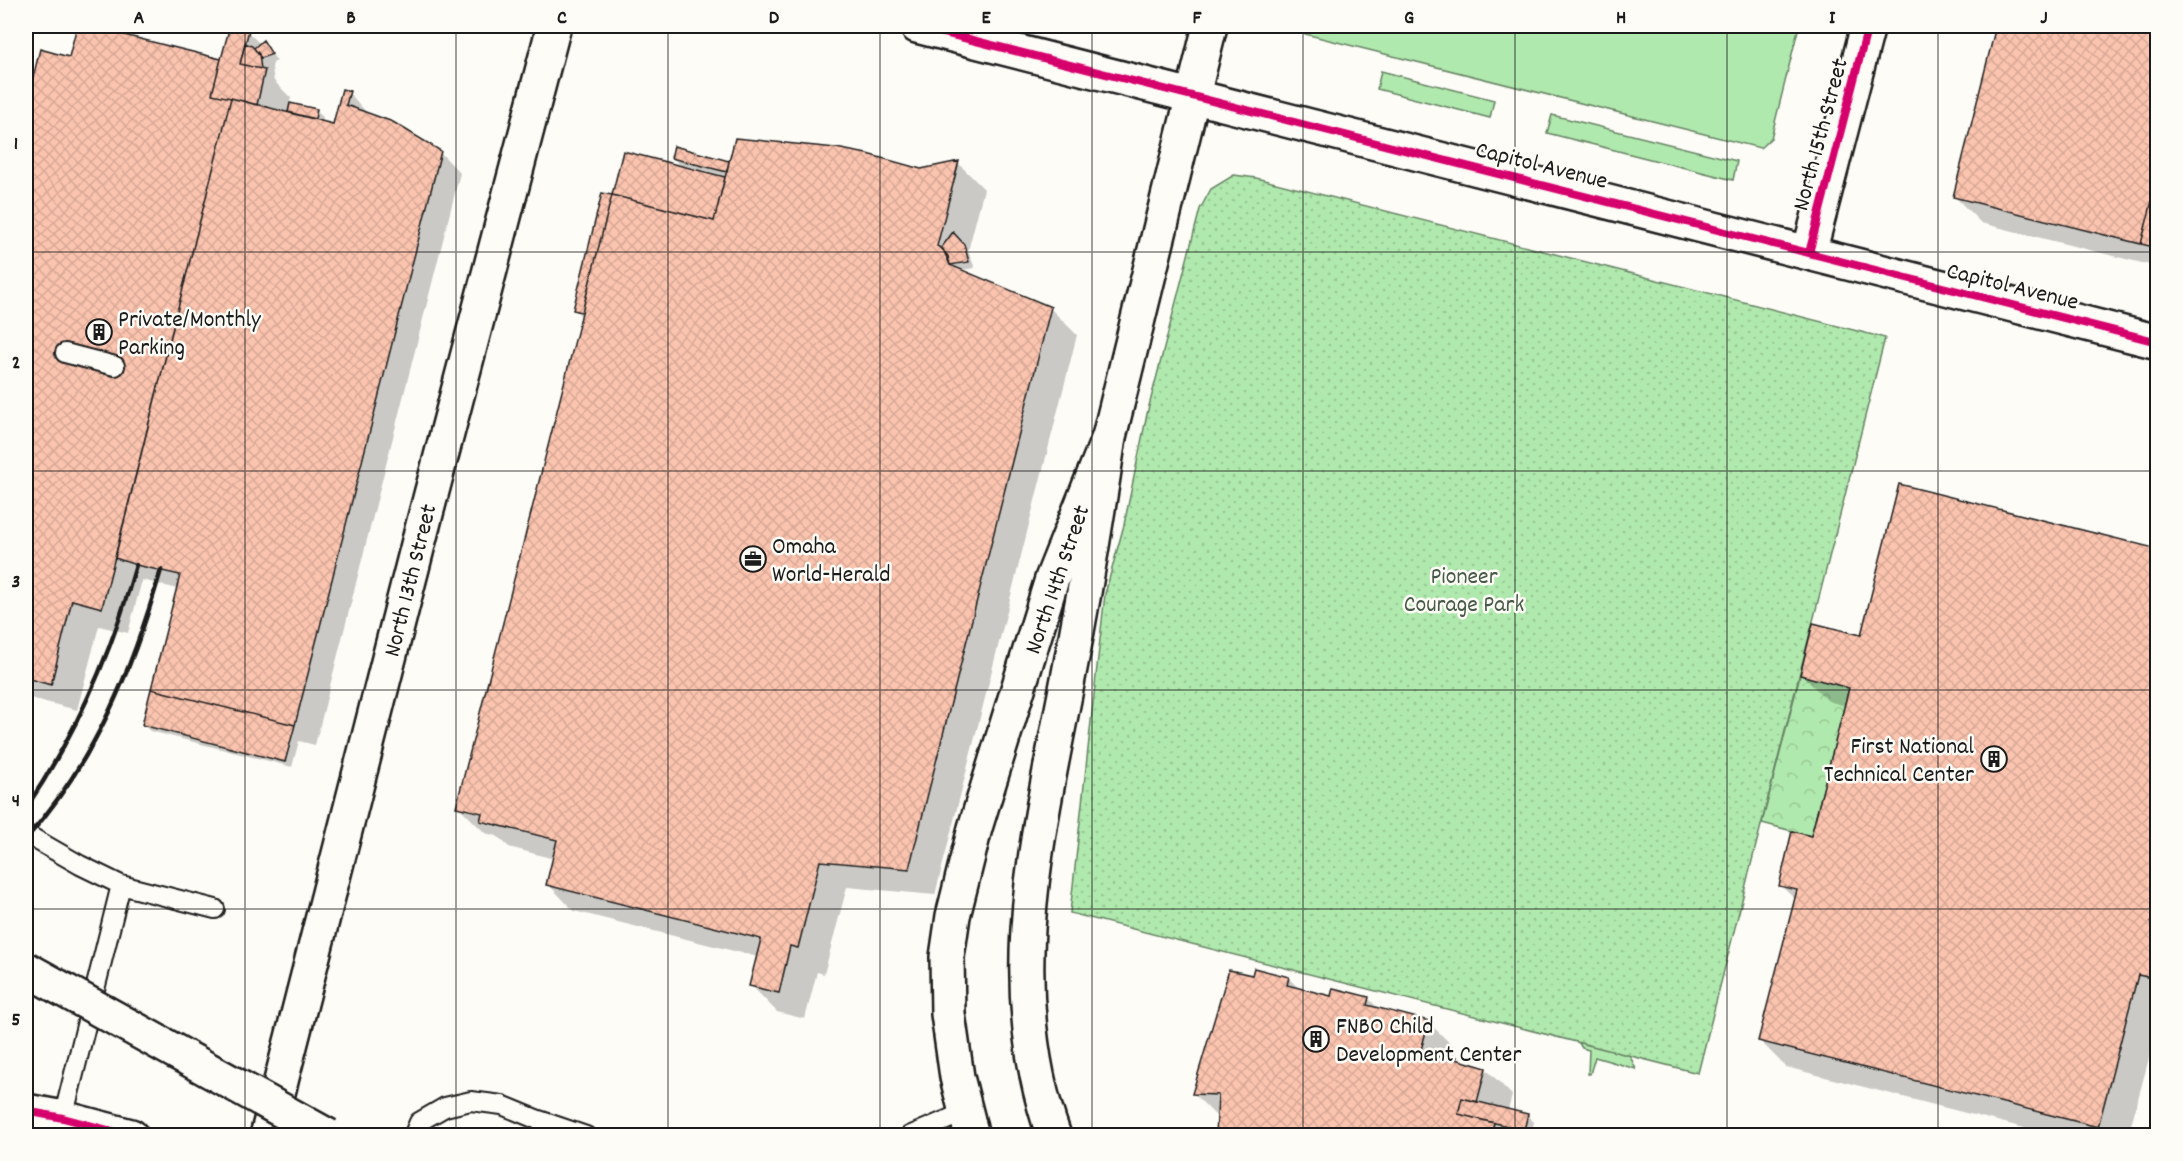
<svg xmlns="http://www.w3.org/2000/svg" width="2183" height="1161" font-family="Dekko,sans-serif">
<defs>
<pattern id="forest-crowns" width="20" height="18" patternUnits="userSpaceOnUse" patternTransform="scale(1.5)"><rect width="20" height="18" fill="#b0e9ad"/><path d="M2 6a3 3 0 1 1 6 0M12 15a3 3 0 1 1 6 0" fill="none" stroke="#97c794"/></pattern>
<pattern id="park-dots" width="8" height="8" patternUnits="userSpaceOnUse" patternTransform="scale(1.5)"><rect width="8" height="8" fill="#b0e9ad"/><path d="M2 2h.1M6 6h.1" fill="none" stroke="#97c794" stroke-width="1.8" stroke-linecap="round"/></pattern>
<pattern id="building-cross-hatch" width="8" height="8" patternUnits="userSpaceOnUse" patternTransform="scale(1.5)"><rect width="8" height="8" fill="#fbc4af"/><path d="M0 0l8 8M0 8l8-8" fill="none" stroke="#d7a896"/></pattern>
</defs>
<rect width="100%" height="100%" fill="#fdfcf7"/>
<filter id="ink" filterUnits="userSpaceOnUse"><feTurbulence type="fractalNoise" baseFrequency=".0167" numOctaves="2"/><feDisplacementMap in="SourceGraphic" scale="12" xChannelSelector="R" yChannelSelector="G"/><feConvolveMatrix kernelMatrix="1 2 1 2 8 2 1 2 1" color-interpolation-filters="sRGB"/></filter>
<g filter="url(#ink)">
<path fill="#b0e9ad" stroke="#668264" stroke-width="1.5" d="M 1307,26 L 1799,26 L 1771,138 L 1760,148 L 1305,34 Z
M 1381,71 L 1494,100 L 1490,118 L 1377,89 Z
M 1552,115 L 1737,161 L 1733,180 L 1547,133 Z
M 1577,1040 L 1629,1054 L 1636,1069 L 1595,1057 L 1590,1074 L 1588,1074 L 1589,1050 L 1582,1048 Z"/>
<path fill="url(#forest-crowns)" stroke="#668264" stroke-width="1.5" d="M 1800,675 L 1849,688 L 1811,836 L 1762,823 Z"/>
<path fill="url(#park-dots)" stroke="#668264" stroke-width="1.5" d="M 1234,175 L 1256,178 L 1885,338 L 1698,1073 L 1070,913 L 1105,594 L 1124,525 L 1147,414 L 1200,209 L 1211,189 Z"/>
<path fill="#0003" d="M 79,26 L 222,61 L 248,32 L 260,44 L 263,42 L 277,61 L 273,63 L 272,68 L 274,81 L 291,98 L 289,104 L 316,111 L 323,117 L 322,123 L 334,126 L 349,93 L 369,115 L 440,152 L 460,173 L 315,745 L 299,741 L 292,767 L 150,731 L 143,725 L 178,589 L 142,580 L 128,633 L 99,626 L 77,710 L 26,697 L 26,112 L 41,51 L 70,59 Z
M 1998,26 L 2158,26 L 2158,267 L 1981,223 L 1955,197 Z
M 736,139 L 786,143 L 867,155 L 920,171 L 958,163 L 984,189 L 968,251 L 975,268 L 960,270 L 1050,308 L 1077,335 L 935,895 L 847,887 L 824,974 L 817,972 L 805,1019 L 777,1012 L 751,985 L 758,957 L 574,911 L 548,884 L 554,859 L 509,847 L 497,836 L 485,833 L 458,806 L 582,317 L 574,309 L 603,195 L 613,197 L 682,168 L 673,158 L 675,148 L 731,162 Z
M 2158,551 L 2158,1025 L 2128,1136 L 2056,1136 L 1786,1067 L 1759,1040 L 1796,900 L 1781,886 L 1812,837 L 1846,706 L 1828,701 L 1802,675 L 1862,636 Z
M 1253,977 L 1288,978 L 1300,989 L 1332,997 L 1368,998 L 1379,1009 L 1428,1022 L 1455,1048 L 1452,1059 L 1486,1069 L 1512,1095 L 1508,1111 L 1527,1115 L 1534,1122 L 1531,1136 L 1496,1128 L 1504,1136 L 1217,1136 L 1218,1118 L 1194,1094 Z"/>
<path fill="url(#building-cross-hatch)" stroke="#1c1c1c" stroke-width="1.5" d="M 77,26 L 88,26 L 221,59 L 212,94 L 231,98 L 102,608 L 72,600 L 51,685 L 26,678 L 26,106 L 40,49 L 69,57 Z
M 77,26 L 88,26 L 221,59 L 230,26 L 249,30 L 240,64 L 265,70 L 257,105 L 231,98 L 102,608 L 72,600 L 51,685 L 26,678 L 26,106 L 40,49 L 69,57 Z
M 1996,26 L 2158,26 L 2158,178 L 2141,244 L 1953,197 Z
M 263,40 L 272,54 L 261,58 L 254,48 Z
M 245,43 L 252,46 L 259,54 L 261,69 L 240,64 Z
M 342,89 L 350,91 L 346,105 L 393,122 L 441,151 L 295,725 L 151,689 L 180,575 L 136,565 L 115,558 L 231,98 L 333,124 Z
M 290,103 L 317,109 L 315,119 L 288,112 Z
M 735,138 L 836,148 L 867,154 L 921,169 L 959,161 L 937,246 L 943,249 L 950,265 L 1051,307 L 909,869 L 820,861 L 798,948 L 790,946 L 779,993 L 749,986 L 761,939 L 546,885 L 557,840 L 480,821 L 482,813 L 456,807 L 612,195 L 714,221 Z
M 674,146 L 729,161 L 727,172 L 671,158 Z
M 623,151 L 725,177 L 714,221 L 612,195 Z
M 2158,178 L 2158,248 L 2141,244 Z
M 602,193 L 612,195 L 582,312 L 573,310 Z
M 953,232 L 964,244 L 969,262 L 950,265 L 948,256 L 941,248 Z
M 1899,484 L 2158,549 L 2158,898 L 2151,923 L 2158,925 L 2158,973 L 2156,979 L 2138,975 L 2098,1127 L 1758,1041 L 1797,890 L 1779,886 L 1792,831 L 1811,836 L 1849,688 L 1800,675 L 1813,623 L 1861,635 Z
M 151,689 L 295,725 L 285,762 L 142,725 Z
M 1254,968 L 1289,977 L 1287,985 L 1331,996 L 1333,988 L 1369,997 L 1367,1005 L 1429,1021 L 1419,1057 L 1457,1057 L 1456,1059 L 1486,1068 L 1477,1102 L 1462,1098 L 1458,1114 L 1494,1123 L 1491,1136 L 1216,1136 L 1218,1095 L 1192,1094 L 1229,970 L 1252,975 Z
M 1462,1098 L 1528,1114 L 1524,1130 L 1458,1114 Z"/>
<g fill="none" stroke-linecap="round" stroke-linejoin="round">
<g stroke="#1c1c1c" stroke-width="22">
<path id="lane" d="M 65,353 L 115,366
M 26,834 L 80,865 L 121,885 L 215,909
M 63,1118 L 121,885
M 413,1136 L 419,1122 L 445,1107 L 471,1101 L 502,1105 L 536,1119 L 586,1136
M 909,1136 L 965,1112"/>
</g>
<g stroke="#1c1c1c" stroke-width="38">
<path id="street" d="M 26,1111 L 63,1118 L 131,1136"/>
</g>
<g stroke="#1c1c1c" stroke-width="38">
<path id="secondary" d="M 917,26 L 2158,342
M 1809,253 L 1868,26
M 267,1136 L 422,529 L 554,26
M 972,1136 L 957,1077 L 948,1014 L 947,957 L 953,916 L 975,828 L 1052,579 L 1109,437 L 1210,26"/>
</g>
<g stroke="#1c1c1c" stroke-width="38">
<path id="highway" d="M 26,1125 L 42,1136
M 1054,1136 C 1000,986 1038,834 1067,684 C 1083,602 1097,520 1109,437"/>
</g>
<use href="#lane" stroke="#fdfcf7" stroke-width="18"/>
<use href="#street" stroke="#fdfcf7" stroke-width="33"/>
<use href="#secondary" stroke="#fdfcf7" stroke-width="33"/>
<use href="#highway" stroke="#fdfcf7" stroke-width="33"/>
<path stroke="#1c1c1c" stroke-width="4.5" d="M 26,808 C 76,734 112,652 136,565
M 26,839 C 96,759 132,670 161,570"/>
<g stroke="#1c1c1c" stroke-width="38" stroke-linecap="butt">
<path id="highway-bridge" d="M 26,969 L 328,1136"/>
</g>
<use href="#highway-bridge" stroke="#fdfcf7" stroke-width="33"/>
<g stroke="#fdfcf7" stroke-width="11">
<path id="cycleway" d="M 917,26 L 2158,342
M 1809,253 L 1868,26
M 26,1111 L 63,1118 L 131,1136"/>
</g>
<use href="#cycleway" stroke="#d6006c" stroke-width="8"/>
</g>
</g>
<path fill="none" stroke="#1c1c1c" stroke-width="1.5" stroke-opacity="0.55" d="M 245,26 L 245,1136M 456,26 L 456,1136M 668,26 L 668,1136M 880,26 L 880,1136M 1092,26 L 1092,1136M 1303,26 L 1303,1136M 1515,26 L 1515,1136M 1727,26 L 1727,1136M 1938,26 L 1938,1136M 26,252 L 2158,252M 26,471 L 2158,471M 26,690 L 2158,690M 26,909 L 2158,909"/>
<defs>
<g id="building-ring" transform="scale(1.35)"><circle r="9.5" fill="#fdfcf7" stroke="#1c1c1c" stroke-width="1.5"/><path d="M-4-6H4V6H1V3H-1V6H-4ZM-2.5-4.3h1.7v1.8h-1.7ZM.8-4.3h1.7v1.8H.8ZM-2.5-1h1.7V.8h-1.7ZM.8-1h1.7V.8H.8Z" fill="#1c1c1c"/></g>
<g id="office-ring" transform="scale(1.35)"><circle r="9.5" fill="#fdfcf7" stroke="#1c1c1c" stroke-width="1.5"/><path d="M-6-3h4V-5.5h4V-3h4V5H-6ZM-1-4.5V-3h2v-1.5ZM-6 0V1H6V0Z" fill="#1c1c1c"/></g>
</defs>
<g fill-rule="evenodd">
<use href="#building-ring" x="99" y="332"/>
<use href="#office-ring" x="753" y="559"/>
<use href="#building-ring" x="1994" y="759"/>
<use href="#building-ring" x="1316" y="1039"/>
</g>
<g text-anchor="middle" stroke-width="5" stroke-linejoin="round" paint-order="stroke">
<g font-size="24" fill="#1c1c1c" stroke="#fdfcf7">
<text transform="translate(1819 134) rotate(-75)" y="8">North 15th Street</text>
<text transform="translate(1542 164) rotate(14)" y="8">Capitol Avenue</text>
<text transform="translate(2013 285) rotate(14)" y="8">Capitol Avenue</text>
<text transform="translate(1056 579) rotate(-71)" y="8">North 14th Street</text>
<text transform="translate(409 580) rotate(-76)" y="8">North 13th Street</text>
</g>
<g font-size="24" fill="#1c1c1c" stroke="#fdfcf7" text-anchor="start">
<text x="118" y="326">Private/Monthly<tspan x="118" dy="28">Parking</tspan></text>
<text x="772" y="553">Omaha<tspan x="772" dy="28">World-Herald</tspan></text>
<text x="1974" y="753" text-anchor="end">First National<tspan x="1974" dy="28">Technical Center</tspan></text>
<text x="1336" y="1033">FNBO Child<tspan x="1336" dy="28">Development Center</tspan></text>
</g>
<g font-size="24" fill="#485a48" stroke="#fdfcf7">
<text x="1464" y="583">Pioneer<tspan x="1464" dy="28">Courage Park</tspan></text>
</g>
</g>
<rect width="2183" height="1161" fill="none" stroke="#fdfcf7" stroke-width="66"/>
<rect x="33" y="33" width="2117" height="1095" fill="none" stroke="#1c1c1c" stroke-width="2"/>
<g font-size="20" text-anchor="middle" font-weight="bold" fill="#1c1c1c">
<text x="139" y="23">A</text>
<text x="351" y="23">B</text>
<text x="562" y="23">C</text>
<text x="774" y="23">D</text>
<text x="986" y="23">E</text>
<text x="1197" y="23">F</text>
<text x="1409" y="23">G</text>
<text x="1621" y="23">H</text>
<text x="1832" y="23">I</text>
<text x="2044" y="23">J</text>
<text x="16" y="149">1</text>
<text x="16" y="368">2</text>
<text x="16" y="587">3</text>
<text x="16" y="806">4</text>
<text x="16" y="1025">5</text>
</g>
</svg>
